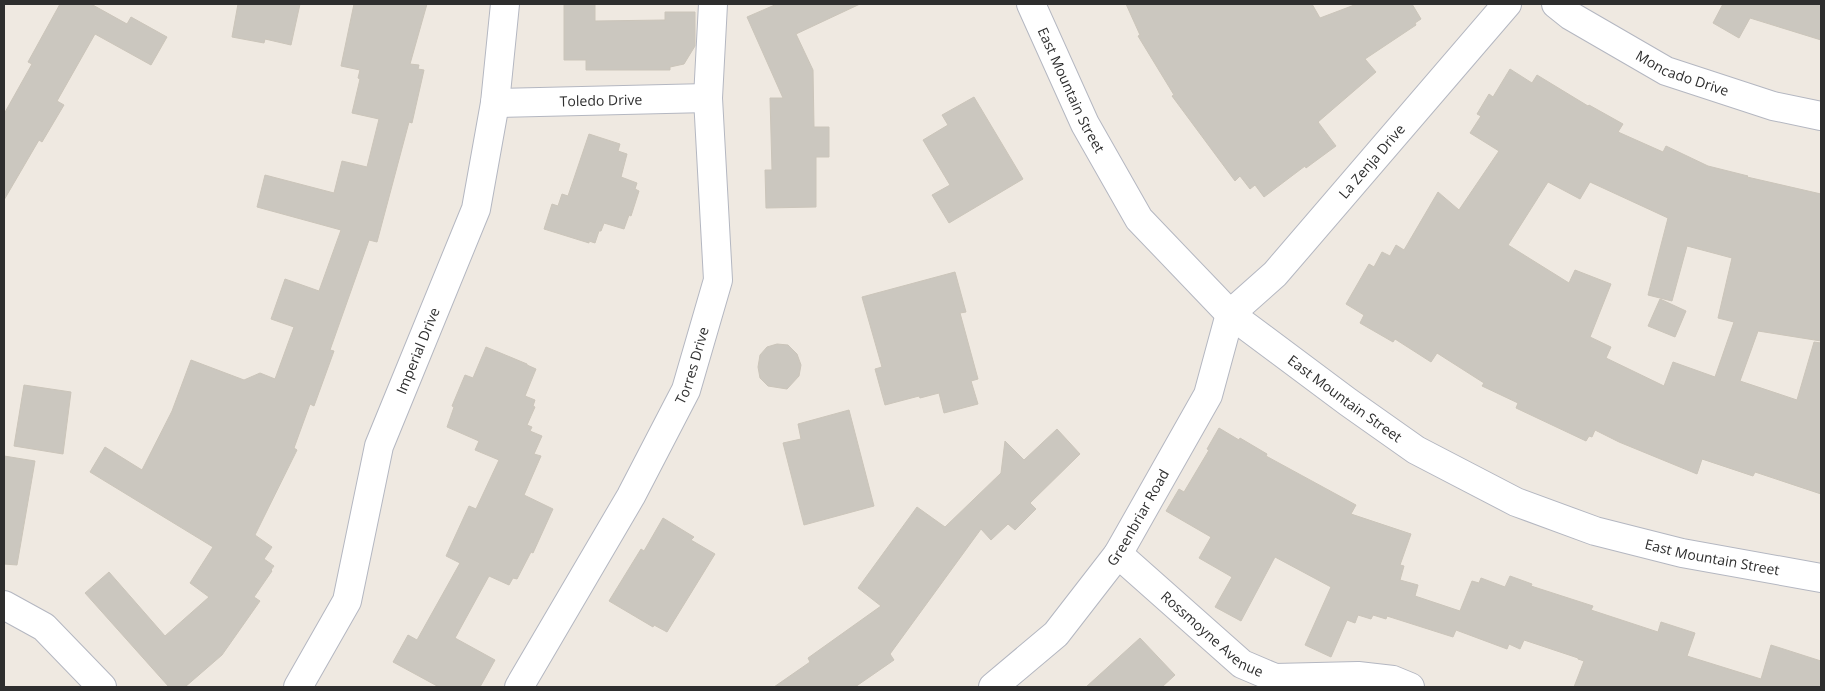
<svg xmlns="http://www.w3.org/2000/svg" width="1825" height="691" font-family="'Open Sans',sans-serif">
<rect width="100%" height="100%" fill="#efe9e1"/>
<path fill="#cbc7bf" stroke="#cbc5ba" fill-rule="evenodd" d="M 60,4 L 91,4 L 127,24 L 131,17 L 167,37 L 151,65 L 95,34 L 57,101 L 64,105 L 42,142 L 39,140 L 4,200 L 4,114 L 32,64 L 28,62 Z
M 238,4 L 300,4 L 291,45 L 265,39 L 264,43 L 232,37 Z
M 354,4 L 427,4 L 410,64 L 419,65 L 418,69 L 424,70 L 412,123 L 409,122 L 377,242 L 369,240 L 330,350 L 334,351 L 314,406 L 310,404 L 294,448 L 297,450 L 255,535 L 272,547 L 264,559 L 274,566 L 271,570 L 272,571 L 254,597 L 260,601 L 222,655 L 185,687 L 169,687 L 85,593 L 109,572 L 165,636 L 209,597 L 190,583 L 213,547 L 90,472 L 105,447 L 142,470 L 172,411 L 191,360 L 244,380 L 260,373 L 275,379 L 294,327 L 271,319 L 285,279 L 319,291 L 341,230 L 257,207 L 265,175 L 334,193 L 342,161 L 367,167 L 379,119 L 352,113 L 360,79 L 358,78 L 360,70 L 341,66 Z
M 564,4 L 595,4 L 595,21 L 665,20 L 665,12 L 695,12 L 695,46 L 684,64 L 670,67 L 670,70 L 586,70 L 586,60 L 564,60 Z
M 777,4 L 860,4 L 796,34 L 813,70 L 814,127 L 829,127 L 829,157 L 816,157 L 816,207 L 766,208 L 765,170 L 772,170 L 770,98 L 783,98 L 747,17 Z
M 1126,4 L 1312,4 L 1320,18 L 1357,4 L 1412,4 L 1421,19 L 1415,23 L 1416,25 L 1365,59 L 1376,72 L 1318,122 L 1336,146 L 1306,168 L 1305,166 L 1264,197 L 1255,185 L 1250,189 L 1240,176 L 1235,181 L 1172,96 L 1174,95 L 1138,36 L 1140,35 Z
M 1723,4 L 1821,4 L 1821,40 L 1750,18 L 1739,38 L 1713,23 Z
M 1510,69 L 1532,83 L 1537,75 L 1588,106 L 1589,105 L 1623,124 L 1618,132 L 1663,152 L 1666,146 L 1708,166 L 1748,176 L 1747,177 L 1821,194 L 1821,341 L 1758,331 L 1740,381 L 1797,400 L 1814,342 L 1821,343 L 1821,494 L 1755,472 L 1753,476 L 1702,459 L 1697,474 L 1619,442 L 1595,430 L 1592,437 L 1589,436 L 1586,441 L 1516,408 L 1518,403 L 1482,386 L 1484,383 L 1437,353 L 1431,362 L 1395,339 L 1393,342 L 1360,323 L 1364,315 L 1346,304 L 1369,264 L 1374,267 L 1382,252 L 1390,256 L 1396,245 L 1404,250 L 1438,192 L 1459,210 L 1499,151 L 1470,133 L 1481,116 L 1477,114 L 1489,94 L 1493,97 ZM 1548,182 L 1580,199 L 1590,182 L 1668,218 L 1648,295 L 1672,301 L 1687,246 L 1732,258 L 1718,318 L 1734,322 L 1715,377 L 1673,362 L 1664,386 L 1606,358 L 1611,347 L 1590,337 L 1611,284 L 1575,270 L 1569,283 L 1508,245 Z
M 974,97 L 1023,179 L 949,223 L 932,195 L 950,185 L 923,140 L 948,125 L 942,115 Z
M 589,134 L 620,144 L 618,151 L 627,154 L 621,177 L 637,183 L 635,189 L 639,191 L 631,216 L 629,215 L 624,229 L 604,223 L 601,231 L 599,231 L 595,243 L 589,241 L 589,243 L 544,229 L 552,204 L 558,206 L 562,194 L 568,196 Z
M 955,272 L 966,312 L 960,313 L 978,379 L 971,381 L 978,404 L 944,413 L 939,393 L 920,398 L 919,396 L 885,405 L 875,369 L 882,367 L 862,297 Z
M 1660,299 L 1686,311 L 1675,337 L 1648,326 Z
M 777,344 L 788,345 L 797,354 L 801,365 L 799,376 L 787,389 L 768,386 L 760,378 L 758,367 L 760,355 L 767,347 Z
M 486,347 L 527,364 L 527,365 L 536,369 L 525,396 L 535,400 L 533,406 L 535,407 L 527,425 L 532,427 L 530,431 L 542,436 L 534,454 L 541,456 L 524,495 L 553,509 L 533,553 L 531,552 L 517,579 L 513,578 L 509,585 L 489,576 L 455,638 L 495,660 L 480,687 L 439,687 L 393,662 L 408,635 L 417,640 L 460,563 L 446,556 L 469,506 L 476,509 L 499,460 L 475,450 L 479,441 L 447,427 L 454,407 L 452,406 L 465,375 L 473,378 Z
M 24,385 L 71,392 L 63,454 L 14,446 Z
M 849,410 L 874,506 L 804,525 L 783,443 L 801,439 L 798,424 Z
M 1219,428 L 1239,440 L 1240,438 L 1267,454 L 1266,456 L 1356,505 L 1351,514 L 1411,534 L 1400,565 L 1404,566 L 1400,580 L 1418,585 L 1415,596 L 1460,611 L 1472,581 L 1479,583 L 1481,578 L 1505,587 L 1510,576 L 1532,584 L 1531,586 L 1593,606 L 1591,610 L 1658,632 L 1661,622 L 1695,633 L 1687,656 L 1761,679 L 1771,645 L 1821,661 L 1821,687 L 1574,687 L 1584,661 L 1578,659 L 1578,658 L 1524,640 L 1520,649 L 1509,644 L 1507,649 L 1456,630 L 1453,637 L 1387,616 L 1386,619 L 1373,615 L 1371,619 L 1358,615 L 1355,623 L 1347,620 L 1331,657 L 1305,645 L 1331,587 L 1275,557 L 1241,621 L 1215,607 L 1232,577 L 1199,558 L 1211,537 L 1166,511 L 1179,489 L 1184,492 L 1209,450 L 1207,449 Z
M 1057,429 L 1080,454 L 1030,503 L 1036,509 L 1015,530 L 1008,524 L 991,540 L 981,529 L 890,654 L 894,660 L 855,687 L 774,687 L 810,662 L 808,658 L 881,606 L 858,588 L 917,507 L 945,527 L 1001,473 L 1005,441 L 1024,460 Z
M 4,456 L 35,461 L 17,565 L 4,564 Z
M 663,518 L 694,537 L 691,540 L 715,554 L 667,632 L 654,625 L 653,627 L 609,601 L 641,549 L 644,551 Z
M 1140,638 L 1175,675 L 1162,687 L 1086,687 Z"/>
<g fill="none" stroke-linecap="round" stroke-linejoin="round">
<g stroke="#b4b7c1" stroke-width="30">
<g id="minor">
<path id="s1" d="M 1556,4 L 1571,16 L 1666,71 L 1773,106 L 1821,116"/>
<path id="s2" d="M 495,103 L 708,98"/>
<path id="s3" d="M 1118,554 L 1242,664 L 1275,678 L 1358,676 L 1393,680 L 1410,687"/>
<path d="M 4,605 L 44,627 L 102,687"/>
<path id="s4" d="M 298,687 L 347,601 L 379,446 L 476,209 L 495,103 L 505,4"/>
<path id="s5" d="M 519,687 L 631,496 L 686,390 L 718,280 L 708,98 L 713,4"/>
<path id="s6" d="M 993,687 L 1056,634 L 1118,554 L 1208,395 L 1230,314 L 1275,274 L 1507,4"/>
</g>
</g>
<g stroke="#b4b7c1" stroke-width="30">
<g id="tertiary">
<path id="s7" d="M 1031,4 L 1085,124 L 1139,219 L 1230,314 L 1348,402 L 1416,450 L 1516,502 L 1595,531 L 1682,553 L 1821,578"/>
</g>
</g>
<use href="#minor" stroke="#fff" stroke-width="28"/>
<use href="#tertiary" stroke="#fff" stroke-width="28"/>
</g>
<g text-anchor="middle" stroke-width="4" stroke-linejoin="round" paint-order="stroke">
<g font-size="14" fill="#2e2e2e" stroke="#fff">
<text dy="5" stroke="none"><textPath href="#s1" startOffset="145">Moncado Drive</textPath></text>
<text dy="5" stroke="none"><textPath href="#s7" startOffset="95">East Mountain Street</textPath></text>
<text dy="5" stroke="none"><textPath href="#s2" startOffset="106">Toledo Drive</textPath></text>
<text dy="5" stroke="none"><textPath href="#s6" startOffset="659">La Zenja Drive</textPath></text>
<text dy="5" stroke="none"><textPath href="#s4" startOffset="360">Imperial Drive</textPath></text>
<text dy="5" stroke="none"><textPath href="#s5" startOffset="366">Torres Drive</textPath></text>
<text dy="5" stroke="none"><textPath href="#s7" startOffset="515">East Mountain Street</textPath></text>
<text dy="5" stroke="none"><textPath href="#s6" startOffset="225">Greenbriar Road</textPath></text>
<text dy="5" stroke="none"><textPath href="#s7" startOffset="920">East Mountain Street</textPath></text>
<text dy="5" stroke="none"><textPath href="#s3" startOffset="124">Rossmoyne Avenue</textPath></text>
</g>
</g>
<rect width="1825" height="691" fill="none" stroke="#2e2e2e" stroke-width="10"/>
</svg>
